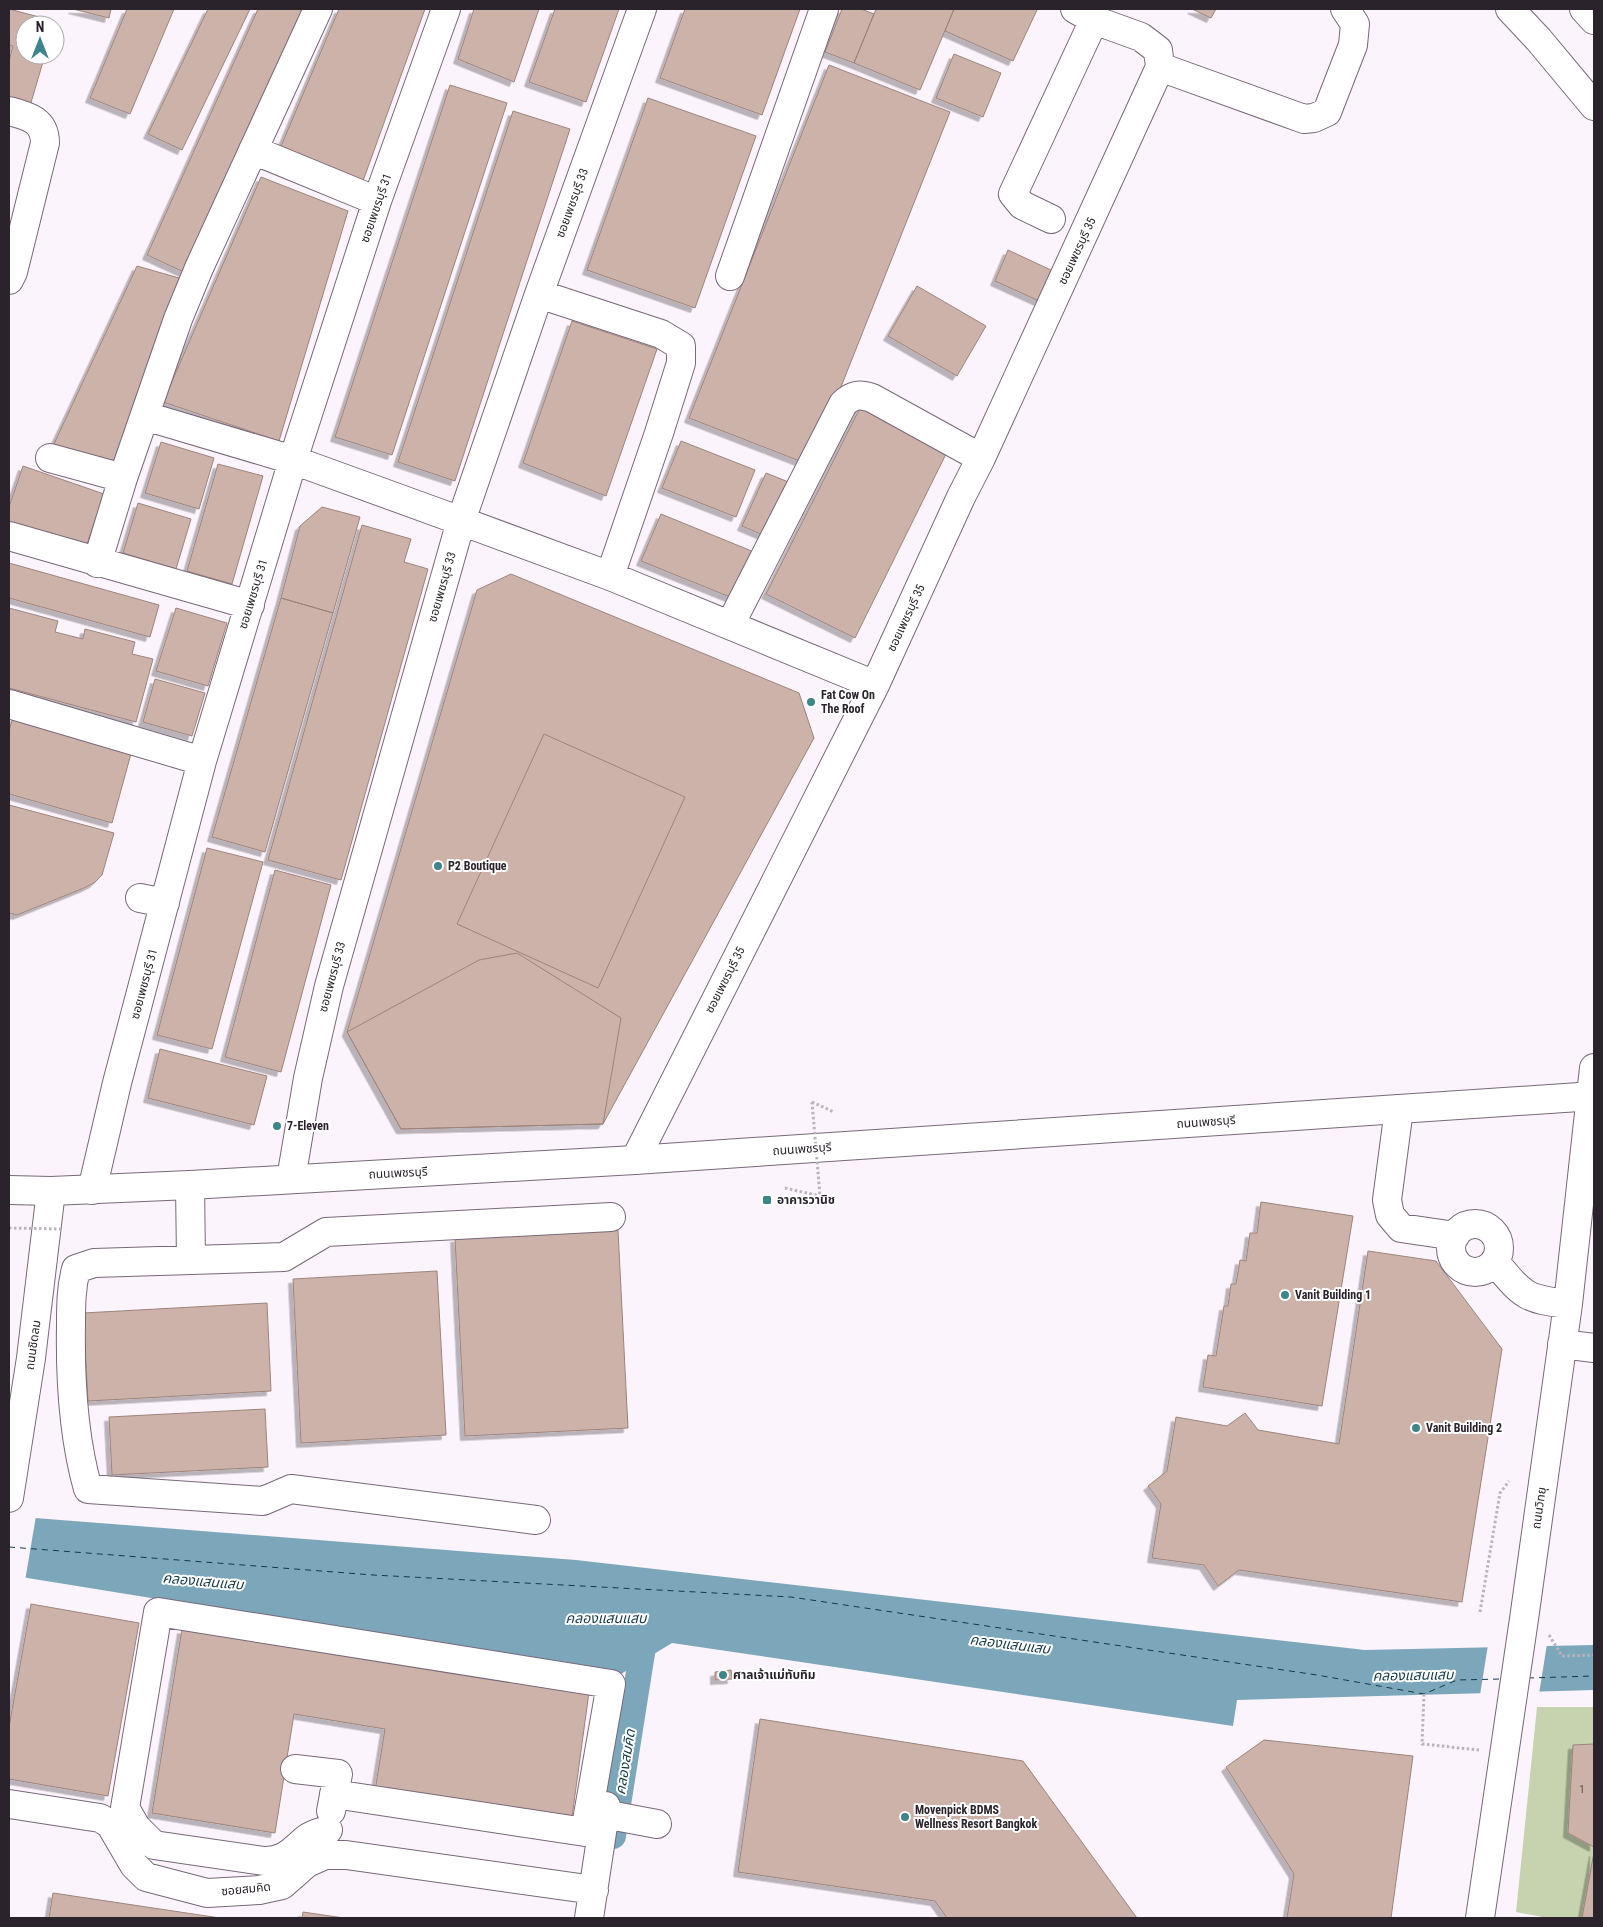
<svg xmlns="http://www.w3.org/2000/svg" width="1603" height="1927" font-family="'Roboto Condensed','Noto Sans Thai',sans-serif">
<defs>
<filter id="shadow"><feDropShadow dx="-4.5" dy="4.5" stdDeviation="0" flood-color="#0004"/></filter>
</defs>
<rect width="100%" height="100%" fill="#fcf4fc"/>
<path fill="#c6d3ae" d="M 1537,1707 L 1594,1707 L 1594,1918 L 1548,1918 L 1516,1912 Z"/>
<path fill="#7ca7bb" d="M 9,1516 L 576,1560 L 1365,1650 L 1594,1645 L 1594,1690 L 1237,1700 L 1233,1726 L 672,1643 L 621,1674 L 9,1575 Z"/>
<path fill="#fcf4fc" d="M 9,1514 L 36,1516 L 25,1581 L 9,1578 Z
M 1547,1644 L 1539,1694 L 1480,1695 L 1488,1645 Z"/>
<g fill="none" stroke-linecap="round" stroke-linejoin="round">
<path stroke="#7ca7bb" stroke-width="26" d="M 613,1836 L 646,1628"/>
<path stroke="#133a49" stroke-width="1" stroke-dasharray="6 5" stroke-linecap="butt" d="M 9,1547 L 373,1575 L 791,1597 L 1317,1675 L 1424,1694 L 1457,1680 L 1501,1679
M 1528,1678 L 1594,1676"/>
</g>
<path fill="#cdb2a9" stroke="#9d847b" filter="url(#shadow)" d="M 9,9 L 54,21 L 53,25 L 25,25 L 25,55 L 45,55 L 30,106 L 9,100 L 9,61 L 13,46 L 9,45 Z
M 73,9 L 111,9 L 109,18 Z
M 127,9 L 174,9 L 130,114 L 90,98 Z
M 208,9 L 250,9 L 182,150 L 148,134 Z
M 258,9 L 305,9 L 186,273 L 147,255 Z
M 339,9 L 425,9 L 363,181 L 281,146 Z
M 474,9 L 539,9 L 514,82 L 458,59 Z
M 555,9 L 619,9 L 586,102 L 529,82 Z
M 685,9 L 800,9 L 762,115 L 660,78 Z
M 842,9 L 861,9 L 874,14 L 854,63 L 825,52 Z
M 876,9 L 954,9 L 920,90 L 854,63 Z
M 954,9 L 1035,9 L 1037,10 L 1013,61 L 945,31 Z
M 1192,9 L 1216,9 L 1211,18 Z
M 954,54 L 1001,73 L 983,117 L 936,98 Z
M 829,65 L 950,112 L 810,465 L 689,418 Z
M 450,85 L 507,103 L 392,455 L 335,437 Z
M 648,98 L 756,136 L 695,308 L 587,270 Z
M 513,111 L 570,129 L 455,481 L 398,462 Z
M 261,177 L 348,211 L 279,441 L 163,402 Z
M 1008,250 L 1053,271 L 1039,301 L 995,281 Z
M 137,266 L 179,278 L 115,464 L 52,448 Z
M 917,286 L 986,326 L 957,376 L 888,336 Z
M 572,321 L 657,349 L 606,496 L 523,463 Z
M 860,408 L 948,450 L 855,638 L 766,594 Z
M 681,441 L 755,470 L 736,517 L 662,488 Z
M 161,442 L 214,458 L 199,509 L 145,493 Z
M 218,464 L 263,476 L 232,584 L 187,571 Z
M 23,466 L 104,494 L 85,550 L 9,524 L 9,507 Z
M 766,473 L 791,483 L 768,537 L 742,526 Z
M 138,503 L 191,519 L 176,569 L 123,553 Z
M 322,507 L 360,517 L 333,613 L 281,598 L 300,526 Z
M 661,514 L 754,552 L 735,599 L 641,561 Z
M 362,525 L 411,539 L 404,562 L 428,569 L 341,880 L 268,860 Z
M 9,563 L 159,605 L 150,637 L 9,598 Z
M 511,574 L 799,693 L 814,738 L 603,1124 L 401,1129 L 347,1032 L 477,590 Z
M 281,598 L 333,613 L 265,852 L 212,837 Z
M 9,608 L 58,621 L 55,632 L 83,639 L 85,629 L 135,642 L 132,654 L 153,659 L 136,722 L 9,688 Z
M 176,608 L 227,623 L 208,686 L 156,671 Z
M 155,679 L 205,693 L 192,736 L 143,722 Z
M 13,717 L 132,750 L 112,823 L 9,794 L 9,731 Z
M 544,734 L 685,797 L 598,988 L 457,924 Z
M 9,805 L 114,833 L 102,875 L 94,883 L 84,888 L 17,915 L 9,913 Z
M 207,848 L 263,862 L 212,1049 L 157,1035 Z
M 275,870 L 331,885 L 281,1072 L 225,1057 Z
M 517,953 L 621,1018 L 603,1124 L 401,1129 L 347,1032 L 479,960 Z
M 160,1049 L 267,1076 L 254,1125 L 148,1098 Z
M 1261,1202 L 1353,1216 L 1322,1406 L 1203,1387 L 1208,1355 L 1216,1356 L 1224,1306 L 1228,1306 L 1231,1284 L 1236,1284 L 1240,1260 L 1246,1261 L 1250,1233 L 1257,1233 Z
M 618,1230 L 628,1428 L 465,1436 L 455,1238 Z
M 1368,1251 L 1436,1261 L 1502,1349 L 1462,1602 L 1239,1570 L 1218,1586 L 1204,1565 L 1152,1558 L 1161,1504 L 1148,1486 L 1167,1471 L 1176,1417 L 1227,1426 L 1245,1413 L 1258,1430 L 1339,1444 Z
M 437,1271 L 446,1435 L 301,1443 L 293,1279 Z
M 267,1303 L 271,1391 L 88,1401 L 83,1313 Z
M 265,1409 L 268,1467 L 112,1475 L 109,1417 Z
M 31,1604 L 139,1623 L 108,1796 L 9,1779 L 9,1727 Z
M 182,1629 L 589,1692 L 572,1817 L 375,1791 L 385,1729 L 294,1714 L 275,1833 L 152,1813 Z
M 731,1670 L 732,1679 L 715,1680 L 715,1672 Z
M 760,1719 L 1023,1761 L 1137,1918 L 947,1918 L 935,1901 L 738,1872 Z
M 1264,1740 L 1413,1756 L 1391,1918 L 1287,1918 L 1294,1874 L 1226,1767 Z
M 1594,1744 L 1594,1847 L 1568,1833 L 1573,1745 Z
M 1594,1852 L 1594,1918 L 1582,1918 Z
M 53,1893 L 220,1918 L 49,1918 Z
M 303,1912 L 344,1918 L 302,1918 Z"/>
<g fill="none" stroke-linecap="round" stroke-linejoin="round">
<g stroke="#78687a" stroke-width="30">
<path id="minor" d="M 1075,9 L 1094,20 L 1141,37 L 1158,50 L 1160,67
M 1160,67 L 1304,119 L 1314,118 L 1327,112 L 1353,45 L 1355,24 L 1345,9
M 9,111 C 28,116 45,120 45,143 L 13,272 L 9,280
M 253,150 L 377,201
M 1051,219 L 1022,205 L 1013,194 L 1094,20
M 730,276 L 824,9
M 539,294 L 661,334 L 681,346 L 681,363 L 659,433 L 610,576
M 145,416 L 293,460 L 461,521 L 610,576 L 875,685
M 50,458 L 123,478
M 9,536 L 250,605
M 97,563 L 123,478 L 178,319 L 199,268 L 318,9
M 730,625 L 843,404 C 853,394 860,394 872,398 L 981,458
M 9,704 L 202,761
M 140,898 L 165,903
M 1399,1109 L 1387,1200 L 1390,1215 L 1401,1228 L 1455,1236
M 635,1160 L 875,685 L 961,497 L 981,458 L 1160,67
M 291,1179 L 308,1078 L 329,986 L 461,521 L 539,294 L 642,9
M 190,1185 L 191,1260
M 92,1190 L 117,1083 L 202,761 L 293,460 L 377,201 L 446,9
M1451 1248a24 24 0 1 1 48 0a24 24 0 1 1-48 0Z
M 1495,1262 C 1523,1295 1524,1299 1568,1304
M 1562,1344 L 1594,1348
M 9,1498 L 31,1358 L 51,1191
M 536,1520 L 291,1489 L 263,1501 L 88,1489 C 73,1436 70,1381 71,1326 C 71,1306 71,1288 76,1269 L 94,1263 L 284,1257 L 326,1232 L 611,1217
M 295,1769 L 338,1774 L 331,1811
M 9,1804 L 100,1818 L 110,1824 L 134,1865 L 146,1877 L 207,1893 L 259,1890 L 282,1885 L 307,1863 L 325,1855 L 346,1855 L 594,1890
M 604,1814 L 657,1824
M 328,1830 C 321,1832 312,1834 306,1839 C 292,1851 285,1861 264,1861 L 154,1845 L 136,1827 L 125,1808 L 158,1612 L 611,1684 L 585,1832 L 334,1794
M 589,1918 L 606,1806
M 1480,1918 L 1524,1619 L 1568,1304 L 1594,1068"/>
</g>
<g stroke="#78687a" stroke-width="30">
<path id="major" d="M 9,1190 L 51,1191 L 190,1185 L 635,1160 L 1594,1096"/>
</g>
<g stroke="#78687a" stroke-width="30">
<path id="highway" d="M 1510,9 L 1539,40 L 1594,106
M 1584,9 L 1594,20"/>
</g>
<path stroke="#bbb3bb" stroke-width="3" stroke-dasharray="2.5 2.5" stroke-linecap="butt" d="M 812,1102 L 834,1112
M 785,1188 L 820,1196
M 1480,1612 L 1500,1493 L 1509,1481
M 1549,1635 L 1562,1656 L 1594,1655
M 1424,1694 L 1422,1744 L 1479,1750"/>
<use href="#minor" stroke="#fff" stroke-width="28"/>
<use href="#major" stroke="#fff" stroke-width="28"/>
<use href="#highway" stroke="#fff" stroke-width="28"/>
<path stroke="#bbb3bb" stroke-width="3" stroke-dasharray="2.5 2.5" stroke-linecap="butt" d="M 812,1102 L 820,1196
M 9,1228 L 61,1229"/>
</g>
<g fill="#3d8589" stroke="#fff" stroke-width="2">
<circle cx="811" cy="702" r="5"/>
<circle cx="438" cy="866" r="5"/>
<circle cx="277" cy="1126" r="5"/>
<rect x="762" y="1195" width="10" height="10" rx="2.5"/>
<circle cx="1285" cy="1295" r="5"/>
<circle cx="1416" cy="1428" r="5"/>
<circle cx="723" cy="1675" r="5"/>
<circle cx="905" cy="1817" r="5"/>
</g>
<g text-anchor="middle" stroke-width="4" stroke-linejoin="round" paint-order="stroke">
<g font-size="10" fill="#53474a">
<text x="1582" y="1793">1</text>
</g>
<g font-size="12" fill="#2a232b" stroke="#fff">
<text transform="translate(572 203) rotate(-70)" y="4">ซอยเพชรบุรี 33</text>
<text transform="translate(376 208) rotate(-71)" y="4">ซอยเพชรบุรี 31</text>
<text transform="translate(1077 251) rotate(-65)" y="4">ซอยเพชรบุรี 35</text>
<text transform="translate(442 587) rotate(-74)" y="4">ซอยเพชรบุรี 33</text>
<text transform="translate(253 594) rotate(-73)" y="4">ซอยเพชรบุรี 31</text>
<text transform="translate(906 618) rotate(-65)" y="4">ซอยเพชรบุรี 35</text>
<text transform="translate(332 977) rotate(-75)" y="4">ซอยเพชรบุรี 33</text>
<text transform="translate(725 980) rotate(-63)" y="4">ซอยเพชรบุรี 35</text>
<text transform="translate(144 984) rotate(-75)" y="4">ซอยเพชรบุรี 31</text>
<text transform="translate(1206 1122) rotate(-4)" y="4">ถนนเพชรบุรี</text>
<text transform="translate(802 1149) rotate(-4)" y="4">ถนนเพชรบุรี</text>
<text transform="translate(398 1173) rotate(-3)" y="4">ถนนเพชรบุรี</text>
<text transform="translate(33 1345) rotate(-82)" y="4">ถนนชิดลม</text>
<text transform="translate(1539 1508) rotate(-82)" y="4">ถนนวิทยุ</text>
<text transform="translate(246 1889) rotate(-6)" y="4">ซอยสมคิด</text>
</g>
<g font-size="12" font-weight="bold" fill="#2a232b" stroke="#fff" text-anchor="start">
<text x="821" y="699">Fat Cow On<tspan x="821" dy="14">The Roof</tspan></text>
<text x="448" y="870">P2 Boutique</text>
<text x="287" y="1130">7-Eleven</text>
<text x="777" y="1204">อาคารวานิช</text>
<text x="1295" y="1299">Vanit Building 1</text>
<text x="1426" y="1432">Vanit Building 2</text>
<text x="733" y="1679">ศาลเจ้าแม่ทับทิม</text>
<text x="915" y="1814">Movenpick BDMS<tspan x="915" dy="14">Wellness Resort Bangkok</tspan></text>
</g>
<g font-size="14" font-style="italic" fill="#133a49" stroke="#fff">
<text transform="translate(203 1581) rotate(5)" y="5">คลองแสนแสบ</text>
<text x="606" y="1623">คลองแสนแสบ</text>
<text transform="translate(1010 1644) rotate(7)" y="5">คลองแสนแสบ</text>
<text transform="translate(1413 1675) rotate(-1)" y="5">คลองแสนแสบ</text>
<text transform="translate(625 1762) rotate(-81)" y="5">คลองสมคิด</text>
</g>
</g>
<rect width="1603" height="1927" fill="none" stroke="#2a232b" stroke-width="20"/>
<g transform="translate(40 40)"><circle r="24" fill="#ffffff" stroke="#aaa7aa"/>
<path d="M0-4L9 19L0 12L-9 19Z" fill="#3d8589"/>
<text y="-8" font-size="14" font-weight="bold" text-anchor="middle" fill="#2a232b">N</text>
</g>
</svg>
